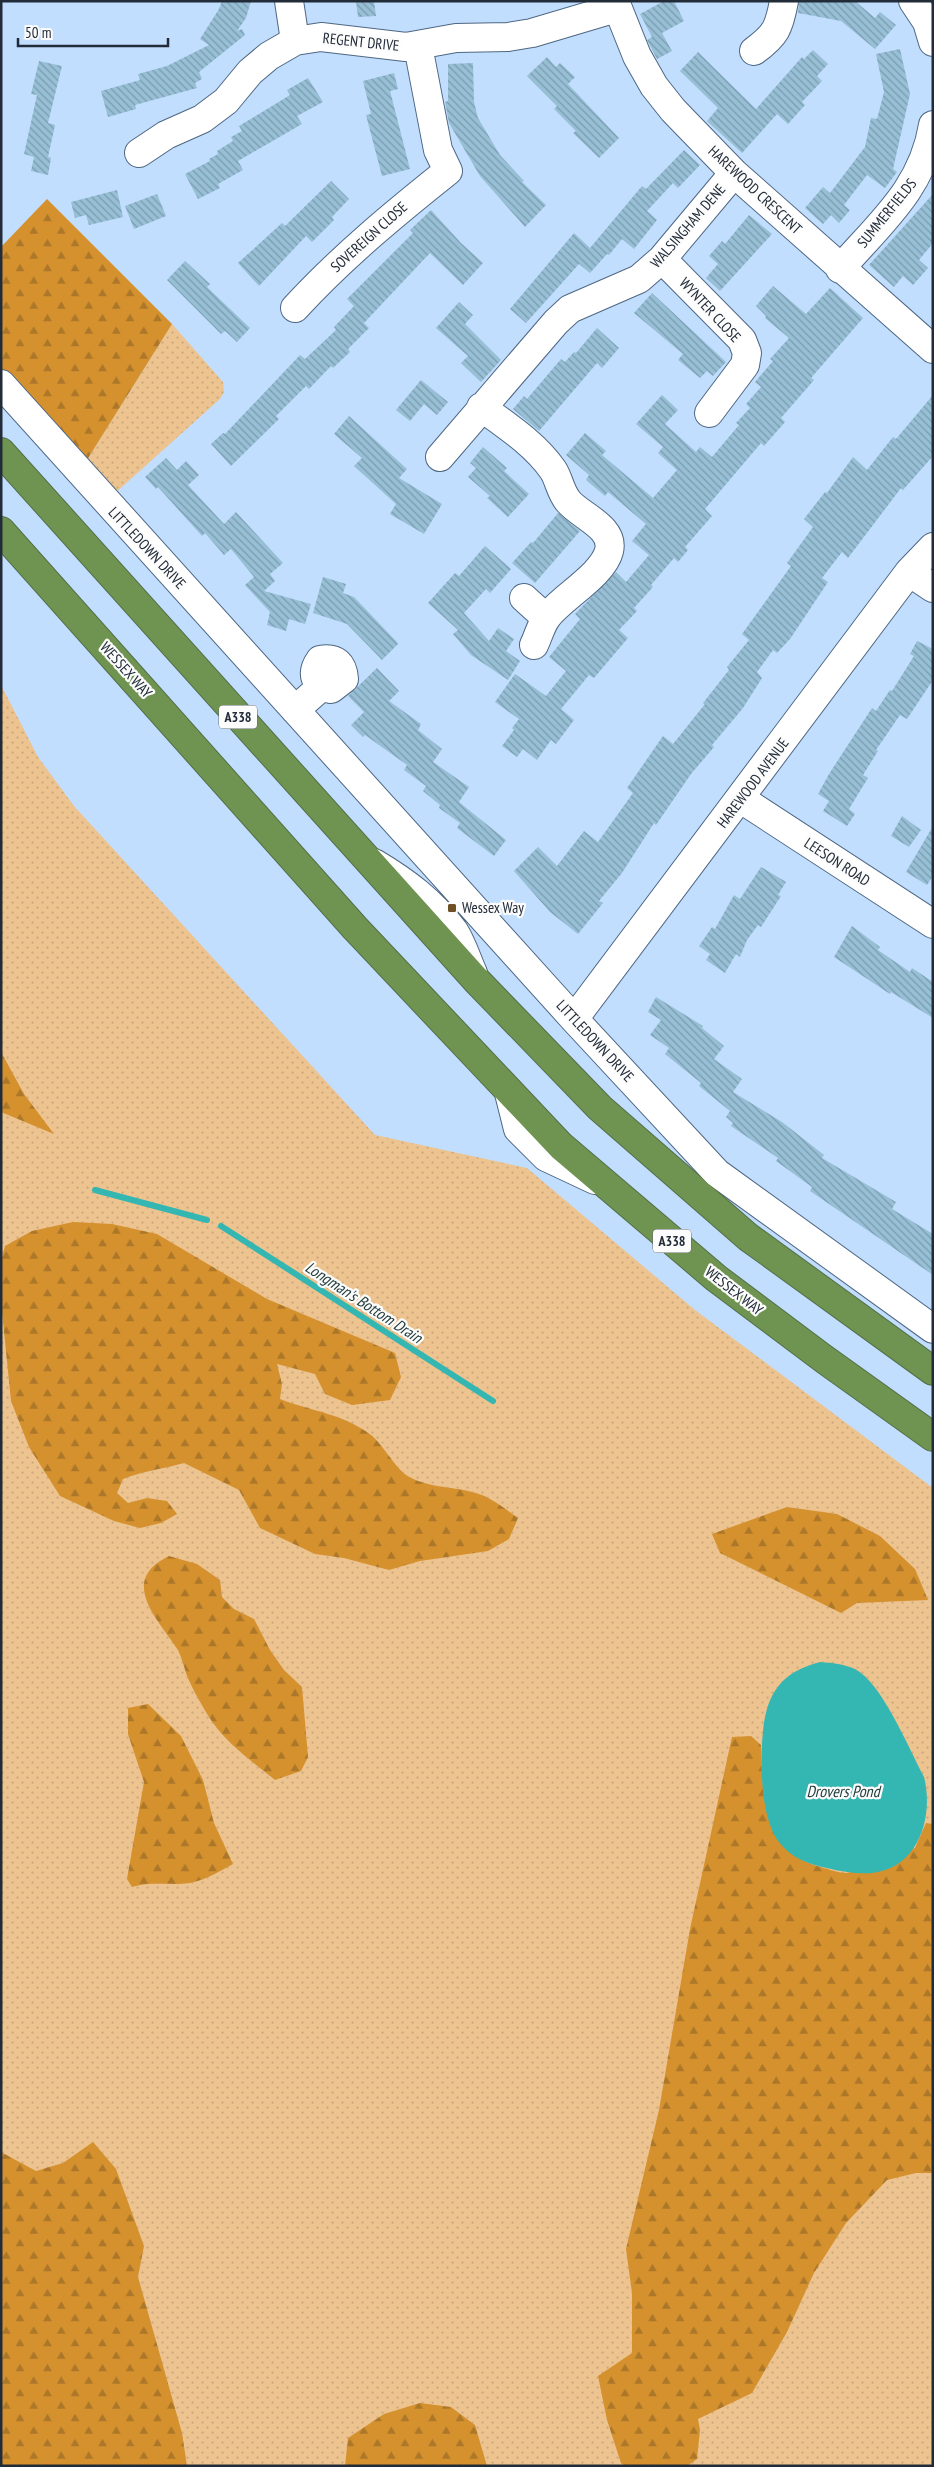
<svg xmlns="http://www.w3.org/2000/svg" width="934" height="2467" font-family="'PT Sans Narrow',sans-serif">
<defs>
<pattern id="grass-dots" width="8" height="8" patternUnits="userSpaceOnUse" patternTransform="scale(1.25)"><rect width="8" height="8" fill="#edc38f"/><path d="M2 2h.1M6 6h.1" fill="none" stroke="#cba87c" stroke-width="1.8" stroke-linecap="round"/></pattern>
<pattern id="forest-firs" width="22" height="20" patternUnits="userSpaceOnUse" patternTransform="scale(1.25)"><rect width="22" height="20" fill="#d4912e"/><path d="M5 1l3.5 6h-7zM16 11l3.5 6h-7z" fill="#ac7728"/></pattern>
<pattern id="building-back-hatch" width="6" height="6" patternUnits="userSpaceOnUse" patternTransform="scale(1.25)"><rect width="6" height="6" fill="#97bfd5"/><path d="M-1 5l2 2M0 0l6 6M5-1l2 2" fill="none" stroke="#7b9bae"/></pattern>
</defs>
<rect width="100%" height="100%" fill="#c2defe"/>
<path fill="url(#grass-dots)" d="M 172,324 L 223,382 L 224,392 L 220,399 L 114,494 L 85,463 Z
M 1,685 L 38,757 L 74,806 L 375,1135 L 527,1168 L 695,1310 L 933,1488 L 933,2466 L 1,2466 Z"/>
<path fill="url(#forest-firs)" d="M 47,199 L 172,324 L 85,463 L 1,372 L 1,247 Z
M 1,1052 L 24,1094 L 54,1134 L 1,1112 Z
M 73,1222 L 112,1224 L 157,1234 L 267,1299 L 395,1353 L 401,1377 L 390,1400 L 352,1405 L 325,1394 L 315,1374 L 277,1364 L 282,1384 L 280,1399 C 311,1411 344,1414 371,1435 C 383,1445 396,1468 406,1475 C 427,1488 450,1486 472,1492 C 490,1496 504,1508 518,1518 L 509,1539 L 488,1551 L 420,1561 L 389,1570 L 344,1558 L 315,1554 L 260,1528 L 239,1490 L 184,1463 C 163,1469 143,1471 123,1479 L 117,1493 L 128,1503 L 147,1498 L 167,1501 L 177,1514 L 161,1523 L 140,1528 L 114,1521 L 60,1496 L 29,1447 L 11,1401 L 1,1301 L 1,1261 L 5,1246 L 32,1231 Z
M 787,1507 L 837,1514 L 880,1536 L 915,1569 L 928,1600 L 857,1603 L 841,1613 L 720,1553 L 712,1534 Z
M 169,1556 L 197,1564 L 220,1580 L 222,1597 L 234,1609 L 254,1619 L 270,1650 L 284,1670 L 302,1687 L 308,1757 L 301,1771 L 275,1780 C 253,1762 227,1744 211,1720 C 202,1706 193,1690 187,1676 C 184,1667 182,1658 178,1650 C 159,1620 117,1581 169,1556 Z
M 148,1704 L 181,1736 L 203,1780 L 214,1823 L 233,1864 C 220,1871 206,1880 190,1883 C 170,1886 153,1881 132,1887 L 127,1879 L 144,1782 L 128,1734 L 128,1708 Z
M 751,1736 L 761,1745 C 763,1794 760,1848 817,1866 C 825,1868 838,1873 846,1873 C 859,1872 900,1853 915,1848 L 926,1823 L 933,1824 L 933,2173 L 916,2173 L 887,2180 L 846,2223 L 814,2273 L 787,2332 L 752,2393 L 698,2419 L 700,2430 L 697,2459 L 687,2466 L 625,2466 L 621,2463 L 607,2420 L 598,2376 L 632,2353 L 632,2293 L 626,2249 L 659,2110 L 690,1929 L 732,1737 Z
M 93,2142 L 116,2169 L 144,2246 L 138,2277 L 182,2433 L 187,2466 L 1,2466 L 1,2152 L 36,2171 L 63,2163 Z
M 420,2403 L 451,2407 L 475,2425 L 487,2466 L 345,2466 L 348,2438 L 384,2414 Z"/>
<path fill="#34b6b2" d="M 820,1662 C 833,1663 843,1664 855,1669 C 882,1683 909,1749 924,1777 C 934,1816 919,1868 872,1873 C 857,1874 842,1872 827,1868 C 808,1864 791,1858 779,1842 C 760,1817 760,1761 763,1731 C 767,1692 782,1672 820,1662 Z"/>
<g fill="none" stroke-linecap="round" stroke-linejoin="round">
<path stroke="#34b6b2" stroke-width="6" d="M 95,1190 L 207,1220
M 221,1226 L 493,1401"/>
</g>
<path fill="url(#building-back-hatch)" d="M 222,1 L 251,1 L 246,18 L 237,31 L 242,29 L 245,35 L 199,72 L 202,79 L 195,83 L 197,88 L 135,105 L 136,109 L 108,117 L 101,91 L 140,80 L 138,74 L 167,66 L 209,45 L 200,39 L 219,9 Z
M 356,1 L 374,1 L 376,16 L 358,17 Z
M 664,1 L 674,1 L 684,21 L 662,33 L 672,51 L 657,59 L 647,40 L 652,37 L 640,14 Z
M 799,1 L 855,1 L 875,18 L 880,12 L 896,25 L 875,49 L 841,21 L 798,13 Z
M 900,49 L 910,94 L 893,169 L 897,172 L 885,188 L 867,175 L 844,205 L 850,210 L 839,223 L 831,215 L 823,224 L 805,208 L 823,187 L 830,193 L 865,147 L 871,118 L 877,119 L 884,92 L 876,54 Z
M 813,50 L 828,64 L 817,76 L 822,81 L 802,102 L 805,105 L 788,124 L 777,114 L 742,153 L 707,121 L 718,108 L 680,71 L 698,52 L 756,109 L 802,57 L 804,59 Z
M 547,57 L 556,67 L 560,63 L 575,77 L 568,84 L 619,138 L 599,158 L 573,133 L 576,131 L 554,109 L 557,106 L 527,76 Z
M 39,61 L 62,66 L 48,123 L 55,125 L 48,157 L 51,158 L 48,175 L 31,171 L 34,157 L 24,154 L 37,95 L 31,94 Z
M 473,63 L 474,102 L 478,118 L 500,155 L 524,181 L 522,182 L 546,205 L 525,227 L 480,176 L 449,123 L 445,102 L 448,101 L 448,64 Z
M 394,73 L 398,89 L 390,91 L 410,169 L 382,176 L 366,115 L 371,114 L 363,81 Z
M 308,78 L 323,102 L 297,116 L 302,124 L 238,161 L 243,170 L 218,184 L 220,188 L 198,199 L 185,174 L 210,161 L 209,159 L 218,154 L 217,151 L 233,141 L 231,137 L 242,131 L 239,126 L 290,95 L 287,90 Z
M 684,150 L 700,165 L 678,188 L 673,183 L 647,211 L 657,220 L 634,249 L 622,239 L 609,255 L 607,254 L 590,273 L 579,264 L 526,323 L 510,309 L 574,233 L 590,248 L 642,186 L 646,189 Z
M 331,181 L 349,199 L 332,217 L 334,220 L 312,242 L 306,236 L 259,286 L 238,263 L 282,223 L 285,226 Z
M 117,190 L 123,217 L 89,225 L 86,215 L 75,218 L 71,202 Z
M 157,194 L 166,216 L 134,229 L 125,206 Z
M 933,194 L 933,243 L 919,260 L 928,268 L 913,285 L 903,276 L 894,287 L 869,265 Z
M 431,210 L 461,243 L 483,263 L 463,285 L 430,253 L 364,323 L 369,328 L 348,349 L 350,352 L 333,368 L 331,366 L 309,389 L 306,386 L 276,416 L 279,419 L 231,466 L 211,444 L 223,433 L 225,434 L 300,355 L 305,359 L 336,330 L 334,327 L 354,306 L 347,299 L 413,233 L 410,230 Z
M 749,215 L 772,234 L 720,291 L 706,278 L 718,264 L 709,256 L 722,241 L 725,244 Z
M 185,261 L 210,284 L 207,287 L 250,328 L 237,342 L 225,331 L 221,334 L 167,280 Z
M 773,286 L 806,314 L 830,288 L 863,318 L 811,378 L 814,380 L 781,418 L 785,422 L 764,446 L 761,443 L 705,509 L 712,516 L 685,547 L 688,550 L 678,562 L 674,558 L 651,585 L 653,587 L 634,608 L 637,611 L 619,630 L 628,638 L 594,678 L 589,675 L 561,709 L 574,720 L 556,744 L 551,740 L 537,760 L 523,749 L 517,757 L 502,746 L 514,730 L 512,728 L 519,719 L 495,702 L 515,674 L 546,696 L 566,671 L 549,657 L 580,619 L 575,614 L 616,572 L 626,582 L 649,555 L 632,541 L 646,524 L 608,492 L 605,496 L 586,480 L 589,475 L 566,455 L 585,433 L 606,451 L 602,455 L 653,498 L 677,470 L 658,453 L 663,447 L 636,424 L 662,395 L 678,410 L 665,424 L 696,452 L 700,447 L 712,457 L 739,425 L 736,423 L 750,408 L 746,404 L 761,387 L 755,382 L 773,361 L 770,359 L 789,338 L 765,318 L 766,316 L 756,306 Z
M 652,293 L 726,362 L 713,376 L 707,371 L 700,378 L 678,360 L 683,354 L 634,313 Z
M 459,302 L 473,315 L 465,324 L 501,360 L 481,382 L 461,363 L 468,356 L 436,328 Z
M 597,328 L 619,348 L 602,368 L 597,363 L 539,431 L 513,409 L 524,396 L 527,399 L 561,359 L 565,362 L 574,352 L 576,353 Z
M 421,380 L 448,402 L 437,415 L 424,404 L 410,421 L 396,410 Z
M 933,395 L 933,456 L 903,490 L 901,488 L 848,558 L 842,552 L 822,578 L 828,582 L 790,639 L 777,653 L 773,650 L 757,672 L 762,678 L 743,708 L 712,745 L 714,747 L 691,774 L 656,825 L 654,823 L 622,873 L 599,901 L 603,903 L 578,934 L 550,912 L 514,871 L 538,847 L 557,866 L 584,831 L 598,842 L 633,793 L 627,788 L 663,736 L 673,744 L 705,704 L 703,703 L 729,670 L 727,667 L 749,640 L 742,634 L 791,566 L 787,563 L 813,527 L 804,519 L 825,492 L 827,493 L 853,457 L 867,470 L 893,437 L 896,439 Z
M 349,416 L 407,469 L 399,478 L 442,504 L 424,534 L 390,514 L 396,504 L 354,466 L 362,458 L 334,434 Z
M 483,447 L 507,468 L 504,471 L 529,494 L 508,517 L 487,498 L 490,496 L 468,477 L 476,468 L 470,463 Z
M 166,458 L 177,470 L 186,461 L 199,475 L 188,485 L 224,524 L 236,512 L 283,563 L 270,574 L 275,581 L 264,591 L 311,604 L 305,624 L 289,619 L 286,631 L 267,625 L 270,612 L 245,585 L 254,577 L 231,549 L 224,555 L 205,533 L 202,536 L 158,487 L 156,489 L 145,477 Z
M 558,513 L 580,531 L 535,583 L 512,563 L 531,542 L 533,543 Z
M 485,546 L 511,569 L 490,593 L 486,589 L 464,613 L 489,641 L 498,628 L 514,639 L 506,651 L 520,661 L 508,680 L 471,655 L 453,634 L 458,630 L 428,603 L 455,573 L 459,576 Z
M 323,577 L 346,584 L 343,593 L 354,597 L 396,641 L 398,644 L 382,660 L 347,624 L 313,613 Z
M 917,641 L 933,649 L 933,680 L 907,719 L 900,715 L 876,750 L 878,751 L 863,775 L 868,778 L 849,809 L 855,814 L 847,826 L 823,811 L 829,801 L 818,794 L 829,774 L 872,708 L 876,711 L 890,690 L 892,691 L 914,656 L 910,654 Z
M 377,668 L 399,691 L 389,701 L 421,724 L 418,730 L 442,749 L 433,762 L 469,787 L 459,802 L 506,840 L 494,856 L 457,828 L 460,823 L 439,808 L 440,805 L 423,791 L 426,786 L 404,770 L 407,765 L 365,735 L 363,737 L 351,725 L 364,712 L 348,696 Z
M 902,816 L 921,830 L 909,847 L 891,836 Z
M 933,826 L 933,876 L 927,885 L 906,872 Z
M 761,867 L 786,882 L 778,895 L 781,896 L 761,927 L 758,925 L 747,940 L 740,957 L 736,954 L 725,973 L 706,960 L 710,954 L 699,946 L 712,927 L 715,929 L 734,895 L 740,899 Z
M 852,926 L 880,947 L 878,950 L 910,972 L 912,968 L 933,982 L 933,1018 L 891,992 L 890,994 L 834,957 Z
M 656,997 L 703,1026 L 702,1028 L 724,1046 L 714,1059 L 742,1079 L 733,1092 L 782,1122 L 824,1155 L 822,1158 L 896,1202 L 892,1209 L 933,1234 L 933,1275 L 810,1191 L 812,1187 L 776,1161 L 778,1158 L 731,1126 L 733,1123 L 726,1117 L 730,1111 L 699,1086 L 701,1083 L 665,1054 L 669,1048 L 650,1035 L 661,1020 L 648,1012 Z"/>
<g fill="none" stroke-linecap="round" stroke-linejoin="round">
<g stroke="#4e6783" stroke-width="30">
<path id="minor" d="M 289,1 L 295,41
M 615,1 L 637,56 L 654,86 L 673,110 L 734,173 L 933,349
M 913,1 L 927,22 L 933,42
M 754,51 C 776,35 779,28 784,1
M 139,153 L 166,135 L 202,119 L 226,101 L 250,72 L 269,56 L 295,41 L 321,37 L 406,47 L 456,38 L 508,37 L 532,33 L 616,8
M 662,259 L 742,340 L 747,353 L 745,365 L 709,413
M 840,269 C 881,222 923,188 933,125
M 295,308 C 342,257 394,214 448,171 L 438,150 L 418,46
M 1,384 L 574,1019 L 717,1173 L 933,1329
M 481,407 C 507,426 535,444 553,470 C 559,479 560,491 568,501 C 580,516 615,527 609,551 C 603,575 561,598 547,617 C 541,625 538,637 534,645
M 440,457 L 556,322 L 570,309 L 639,279 L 662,259 L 734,173
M 909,572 L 933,588
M 524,598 L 546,618
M 295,710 L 321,687 C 313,678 313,670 320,660 C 336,657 343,664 344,679 L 331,689 L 321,687
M 741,799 L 933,924
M 374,863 C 406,882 431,901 454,931 C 462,943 467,960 473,973
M 574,1019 L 909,572 L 933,547
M 509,1093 L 518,1129 L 546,1157 L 595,1180"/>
</g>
<g stroke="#546f48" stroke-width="30">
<path id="highway" d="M 1,452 L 476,980 L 600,1108 L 748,1237 L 933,1371
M 1,531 L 355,928 L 561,1146 L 716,1278 L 824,1359 L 933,1437"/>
</g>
<use href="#minor" stroke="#fff" stroke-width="28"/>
<use href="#highway" stroke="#6f9350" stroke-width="28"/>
</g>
<rect fill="#6f4f25" stroke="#fcfcfc" stroke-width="2" x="447" y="903" width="10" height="10" rx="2.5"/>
<g text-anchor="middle" stroke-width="4.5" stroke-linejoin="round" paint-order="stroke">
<g fill="#fcfcfc" stroke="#636a73" stroke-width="1">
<rect x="219" y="705.5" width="38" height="23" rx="4"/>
<rect x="653" y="1229.5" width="38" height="23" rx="4"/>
</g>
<g font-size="14" font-weight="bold" fill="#222c38">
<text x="238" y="722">A338</text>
<text x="672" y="1246">A338</text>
</g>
<g font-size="15" fill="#222c38" stroke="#fcfcfc">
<text transform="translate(361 42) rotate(6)" y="5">REGENT DRIVE</text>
<text transform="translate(755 190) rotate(43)" y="5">HAREWOOD CRESCENT</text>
<text transform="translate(887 213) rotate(-51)" y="5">SUMMERFIELDS</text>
<text transform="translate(688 226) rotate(-49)" y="5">WALSINGHAM DENE</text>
<text transform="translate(369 237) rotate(-42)" y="5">SOVEREIGN CLOSE</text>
<text transform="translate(710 310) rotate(47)" y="5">WYNTER CLOSE</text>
<text transform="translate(147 548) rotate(47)" y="5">LITTLEDOWN DRIVE</text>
<text transform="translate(126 670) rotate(48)" y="5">WESSEX WAY</text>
<text transform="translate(753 783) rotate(-53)" y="5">HAREWOOD AVENUE</text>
<text transform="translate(837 862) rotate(33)" y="5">LEESON ROAD</text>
<text transform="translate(595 1041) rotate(47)" y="5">LITTLEDOWN DRIVE</text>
<text transform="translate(734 1291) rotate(38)" y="5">WESSEX WAY</text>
</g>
<g font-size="15" fill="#222c38" stroke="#fcfcfc" text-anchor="start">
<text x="462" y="913">Wessex Way</text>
</g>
<g font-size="16" font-style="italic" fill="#223d3c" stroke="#fcfcfc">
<text transform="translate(364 1302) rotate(33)" y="6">Longman's Bottom Drain</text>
<text x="843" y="1797">Drovers Pond</text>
</g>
</g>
<rect width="934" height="2467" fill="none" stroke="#222c38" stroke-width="5"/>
<path d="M18 38v8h150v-8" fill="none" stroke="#222c38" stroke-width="2.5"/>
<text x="25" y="38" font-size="15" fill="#222c38" stroke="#fcfcfc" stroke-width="4" paint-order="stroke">50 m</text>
</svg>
